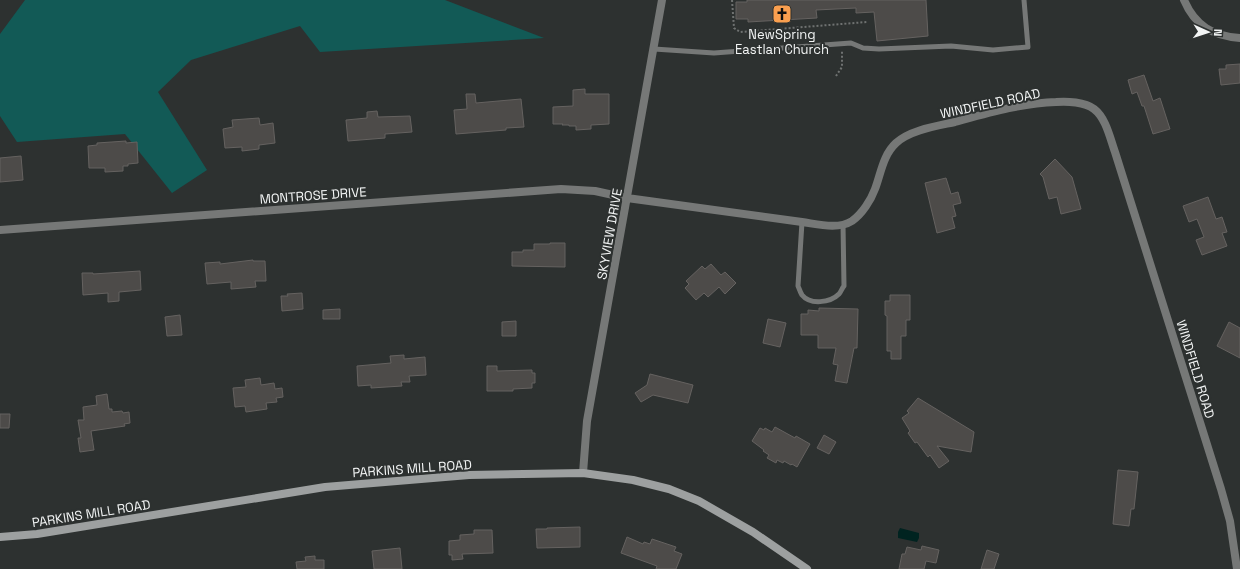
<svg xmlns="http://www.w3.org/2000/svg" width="1240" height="569" font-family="'Space Grotesk',sans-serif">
<rect width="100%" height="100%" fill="#2d3130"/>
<path fill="#125a56" d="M 25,0 L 445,0 L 544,38 L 320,52 L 300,26 L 191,60 L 158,92 L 207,170 L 172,193 L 125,134 L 17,142 L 0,116 L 0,34 Z"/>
<path fill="#002320" d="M 900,528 L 919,533 L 919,538 L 917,542 L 898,538 L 898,532 Z"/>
<path fill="#4d4b49" stroke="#656260" d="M 747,0 L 926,0 L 928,36 L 877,41 L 874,12 L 856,13 L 856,8 L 816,10 L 817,18 L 748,22 L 748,19 L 736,19 L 736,2 L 747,2 Z
M 1240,64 L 1240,83 L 1221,85 L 1219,69 L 1226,69 L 1226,65 Z
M 1144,75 L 1153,101 L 1160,98 L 1170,129 L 1153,134 L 1144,106 L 1142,106 L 1137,92 L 1132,94 L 1128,80 Z
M 585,89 L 585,94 L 609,94 L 609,124 L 591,125 L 591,129 L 576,130 L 576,126 L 569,126 L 569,125 L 562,125 L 563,124 L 553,124 L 553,107 L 573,106 L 573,90 Z
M 466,94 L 475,94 L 476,103 L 521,99 L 524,127 L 506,128 L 506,130 L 456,134 L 454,110 L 467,109 Z
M 377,111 L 378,117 L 410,116 L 412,132 L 385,134 L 385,138 L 348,141 L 346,120 L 367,118 L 367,112 Z
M 259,118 L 260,125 L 273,123 L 275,143 L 259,145 L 259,149 L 242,151 L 242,147 L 225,148 L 223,129 L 233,127 L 232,120 Z
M 126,141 L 126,143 L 137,142 L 138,163 L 128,164 L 128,166 L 123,166 L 123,171 L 105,172 L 105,168 L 89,168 L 88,146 L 97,145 L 97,143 Z
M 21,156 L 23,180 L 0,182 L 0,158 Z
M 1055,159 L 1072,177 L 1081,209 L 1061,214 L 1057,197 L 1049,199 L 1043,177 L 1040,174 Z
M 946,178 L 951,194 L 958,192 L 961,203 L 953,205 L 956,216 L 952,217 L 955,228 L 937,233 L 925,183 Z
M 1208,197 L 1216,219 L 1222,217 L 1227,232 L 1222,233 L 1227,246 L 1202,255 L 1196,240 L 1204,237 L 1197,219 L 1189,222 L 1183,206 Z
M 550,243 L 565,243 L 565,267 L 512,266 L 512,252 L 523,252 L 523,250 L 534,250 L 534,244 L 550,244 Z
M 253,260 L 253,261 L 265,261 L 266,281 L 255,281 L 256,287 L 231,289 L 231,282 L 207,284 L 205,263 L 220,262 L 220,264 Z
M 711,264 L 721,275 L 725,272 L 736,283 L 725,294 L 719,287 L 708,297 L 704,293 L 696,300 L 685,288 L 689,284 L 686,281 L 702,266 L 705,269 Z
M 140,271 L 141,290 L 119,292 L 119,301 L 108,302 L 108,293 L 83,295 L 82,273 L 93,273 L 93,274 Z
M 302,293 L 303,309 L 282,311 L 281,296 L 288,296 L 287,294 Z
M 890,295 L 910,295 L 910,320 L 906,320 L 906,336 L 901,336 L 901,359 L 891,359 L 891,351 L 887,351 L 887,316 L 885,315 L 885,301 L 890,301 Z
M 819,308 L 858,309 L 857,348 L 854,348 L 847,383 L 835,381 L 838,365 L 833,364 L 836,348 L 818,348 L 818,335 L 801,335 L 801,314 L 808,314 L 808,310 L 819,311 Z
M 340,309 L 340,319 L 323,319 L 323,310 Z
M 180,315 L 182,335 L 167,336 L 165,317 Z
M 768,319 L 786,323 L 780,347 L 763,343 Z
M 516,321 L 516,336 L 502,336 L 502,322 Z
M 1229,322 L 1240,328 L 1240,358 L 1217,346 Z
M 404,355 L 404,359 L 425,357 L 426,375 L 409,376 L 410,382 L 401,382 L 402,386 L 371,388 L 371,385 L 358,386 L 357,366 L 391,363 L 390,356 Z
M 487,366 L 497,366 L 497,371 L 532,370 L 532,373 L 535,373 L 535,383 L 532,383 L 532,388 L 513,389 L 513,391 L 487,391 Z
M 650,374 L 693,385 L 688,403 L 653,395 L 641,402 L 635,393 L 647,385 Z
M 260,378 L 261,385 L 274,383 L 275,389 L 282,388 L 283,397 L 276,398 L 277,402 L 266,403 L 267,409 L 246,412 L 245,406 L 235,407 L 233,388 L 246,387 L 245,380 Z
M 107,394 L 109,409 L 112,409 L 112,412 L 122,411 L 123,413 L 129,412 L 130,423 L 124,424 L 125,426 L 91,431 L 94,450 L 80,452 L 78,438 L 81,438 L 78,420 L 84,420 L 83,407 L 97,405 L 96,396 Z
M 918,398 L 974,432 L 971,452 L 937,446 L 949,461 L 939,468 L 930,455 L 928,457 L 917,442 L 915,443 L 908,433 L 910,431 L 902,418 L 909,413 L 907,411 Z
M 0,414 L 10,414 L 9,428 L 0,428 Z
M 775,427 L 795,438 L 796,436 L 810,444 L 797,467 L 792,464 L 791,465 L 784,461 L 783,463 L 777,460 L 776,463 L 767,458 L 769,455 L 763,451 L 764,450 L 752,441 L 760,428 L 764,430 L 765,428 L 772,432 Z
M 824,435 L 836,442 L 829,454 L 817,448 Z
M 1118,470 L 1138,472 L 1134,509 L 1131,509 L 1129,526 L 1113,524 Z
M 580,527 L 580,547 L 537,548 L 536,529 L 547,529 L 547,528 Z
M 474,530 L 492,530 L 493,553 L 462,554 L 463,559 L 452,560 L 452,555 L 449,555 L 449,541 L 460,540 L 460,535 L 474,534 Z
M 627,537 L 643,544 L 644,542 L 650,544 L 652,539 L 676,547 L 674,551 L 682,554 L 676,569 L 656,569 L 657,566 L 621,553 Z
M 922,546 L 939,550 L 936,563 L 926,561 L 924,569 L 899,569 L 902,554 L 905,554 L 907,547 L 921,550 Z
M 400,548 L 402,569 L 374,569 L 372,551 Z
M 987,550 L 999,554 L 994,569 L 981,569 Z
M 315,556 L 315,560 L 324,560 L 324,569 L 297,569 L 296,562 L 306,561 L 305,557 Z"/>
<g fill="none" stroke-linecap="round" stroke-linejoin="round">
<path stroke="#6f7271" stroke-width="2" stroke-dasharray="2 2" stroke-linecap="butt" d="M 732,0 L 734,28 L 740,32 L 867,22
M 836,76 L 842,67 L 842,51"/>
<path stroke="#767877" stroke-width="5" d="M 654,49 L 714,53 L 851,43 L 863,48 L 879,49 L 951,46 L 993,50 L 1028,47 L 1024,0
M 802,222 L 798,286 C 799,288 800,292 802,295 C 810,305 830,303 839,294 C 841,292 842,288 844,286 L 843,224"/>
<path stroke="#767877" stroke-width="8" d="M 1184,0 C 1195,26 1213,36 1240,38
M 0,230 L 561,189 L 595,191 L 627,198 L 802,222 C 817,224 838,230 852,221 C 862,214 871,200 875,189 C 881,173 883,155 896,143 C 910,130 937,126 955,122 C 988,113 1022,103 1056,102 C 1067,101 1085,102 1094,109 C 1106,118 1110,138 1115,152 L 1221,489 L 1230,521 L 1237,569
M 583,473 L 587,421 L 662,0"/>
<path stroke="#9da0a0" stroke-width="8" d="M 0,537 L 37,534 L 325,487 L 469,475 L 583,473 L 633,480 L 669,489 L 699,501 L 753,532 L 807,569"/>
</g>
<defs>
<g id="church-square" transform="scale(1)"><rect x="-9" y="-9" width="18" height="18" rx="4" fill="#fa9f4f" stroke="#2d3130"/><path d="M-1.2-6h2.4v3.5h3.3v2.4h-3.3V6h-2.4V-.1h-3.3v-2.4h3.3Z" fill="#111"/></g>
</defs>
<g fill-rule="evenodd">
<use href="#church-square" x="782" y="14"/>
</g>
<g text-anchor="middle" stroke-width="4" stroke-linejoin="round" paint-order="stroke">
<g font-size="13" fill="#f2f4f4" stroke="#2d3130">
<text x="782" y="39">NewSpring<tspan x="782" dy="15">Eastlan Church</tspan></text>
</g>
<g font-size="13" fill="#f2f4f4" stroke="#2d3130">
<text transform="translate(990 103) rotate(-12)" y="5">WINDFIELD ROAD</text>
<text transform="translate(313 195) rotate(-4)" y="5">MONTROSE DRIVE</text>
<text transform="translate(609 234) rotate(-80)" y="5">SKYVIEW DRIVE</text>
<text transform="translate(1196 369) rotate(73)" y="5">WINDFIELD ROAD</text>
<text transform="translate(412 468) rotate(-4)" y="5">PARKINS MILL ROAD</text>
<text transform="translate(91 513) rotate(-9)" y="5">PARKINS MILL ROAD</text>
</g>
</g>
<g transform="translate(1208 32) rotate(93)" stroke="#2d3130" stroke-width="3" paint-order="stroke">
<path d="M0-3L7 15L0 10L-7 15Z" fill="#f2f4f4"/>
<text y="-6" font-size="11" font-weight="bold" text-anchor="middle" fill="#f2f4f4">N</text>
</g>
</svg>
